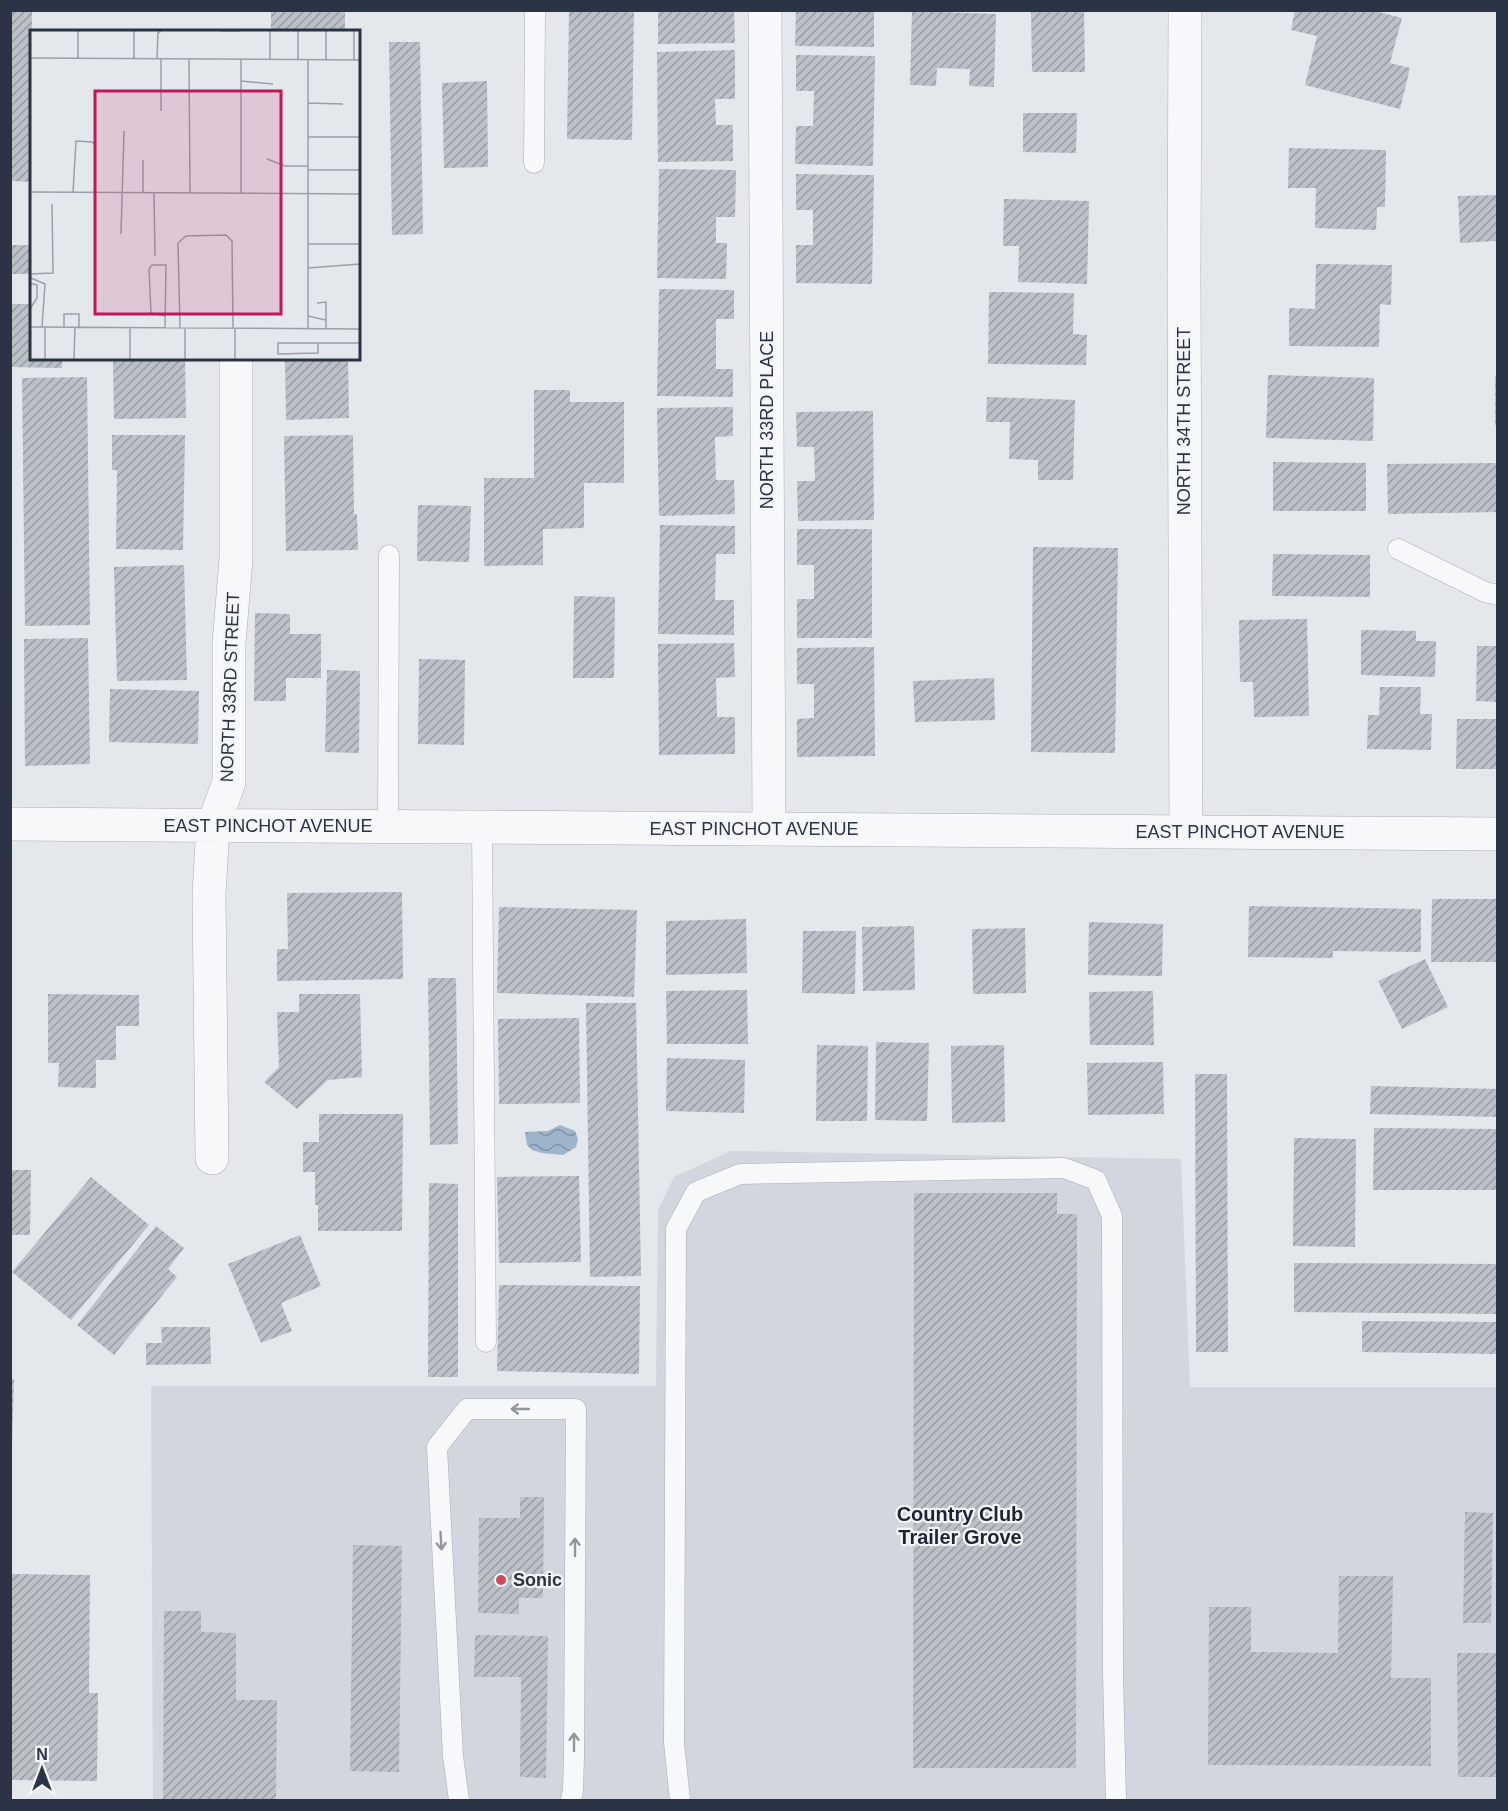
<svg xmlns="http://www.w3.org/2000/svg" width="1508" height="1811" font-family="Helvetica,sans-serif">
<defs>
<pattern id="water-waves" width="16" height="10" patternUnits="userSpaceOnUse" patternTransform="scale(1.5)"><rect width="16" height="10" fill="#9fb3cb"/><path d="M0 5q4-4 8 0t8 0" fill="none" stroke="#8292a6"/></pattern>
<pattern id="building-hatch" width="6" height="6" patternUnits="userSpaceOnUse" patternTransform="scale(1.5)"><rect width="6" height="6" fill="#bbc0c9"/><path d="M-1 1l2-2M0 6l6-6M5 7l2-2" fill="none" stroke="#989da5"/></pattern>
</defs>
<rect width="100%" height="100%" fill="#e4e7ec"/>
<path fill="#d2d6de" d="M 731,1151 L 1181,1159 L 1190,1387 L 1497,1387 L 1497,1800 L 153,1800 L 151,1386 L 656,1386 L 658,1210 L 674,1177 Z"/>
<path fill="url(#water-waves)" d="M 560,1125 L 575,1131 L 578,1139 L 576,1147 L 563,1155 L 542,1153 L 532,1150 L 527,1145 L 525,1132 L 548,1131 Z"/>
<path fill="url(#building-hatch)" d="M 10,10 L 32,10 L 32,182 L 10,181 Z
M 271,10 L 345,10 L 345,32 L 271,32 Z
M 569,10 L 634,10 L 632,140 L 567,139 Z
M 658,10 L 734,10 L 735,43 L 658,44 Z
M 796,10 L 874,10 L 874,47 L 795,46 Z
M 1031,10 L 1084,10 L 1085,72 L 1032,72 Z
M 1295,10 L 1371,10 L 1402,18 L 1390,63 L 1410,68 L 1400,109 L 1305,85 L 1317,36 L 1291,30 Z
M 912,11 L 996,14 L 994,87 L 969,86 L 970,69 L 937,68 L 936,86 L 910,85 Z
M 389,42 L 420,42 L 423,234 L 392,235 Z
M 735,50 L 735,99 L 715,99 L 716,125 L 733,125 L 733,161 L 658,162 L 657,52 Z
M 796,55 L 875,56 L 873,166 L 795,164 L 796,126 L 813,126 L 814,91 L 796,91 Z
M 487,81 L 488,167 L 444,168 L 442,83 Z
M 1023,113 L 1077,113 L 1076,153 L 1023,152 Z
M 1289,148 L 1386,150 L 1385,207 L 1377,207 L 1376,230 L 1315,228 L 1316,188 L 1288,188 Z
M 659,169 L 736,170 L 735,217 L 716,217 L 716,243 L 727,243 L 726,279 L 657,278 Z
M 796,174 L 874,175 L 872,284 L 796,283 L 796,245 L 813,245 L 813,210 L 796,210 Z
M 1498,195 L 1498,241 L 1460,243 L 1458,196 Z
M 1004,199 L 1089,201 L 1087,284 L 1018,282 L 1019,246 L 1003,246 Z
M 10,245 L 32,245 L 32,274 L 10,274 Z
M 1316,264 L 1392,265 L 1391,305 L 1380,304 L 1379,347 L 1289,346 L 1289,308 L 1315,309 Z
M 659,289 L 734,290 L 734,319 L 716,319 L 716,369 L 733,369 L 733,397 L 657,396 Z
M 989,292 L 1074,293 L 1073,334 L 1087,335 L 1086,365 L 988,364 Z
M 10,304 L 32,304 L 32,358 L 62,358 L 62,368 L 10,367 Z
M 113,358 L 185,358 L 186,418 L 114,419 Z
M 285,358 L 348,358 L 349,418 L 286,420 Z
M 1268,375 L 1374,378 L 1373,441 L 1266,438 Z
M 87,377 L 90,625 L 25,626 L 22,378 Z
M 1495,377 L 1498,377 L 1498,425 L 1495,425 Z
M 534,390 L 570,390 L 570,402 L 624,402 L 624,483 L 584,483 L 584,528 L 543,529 L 543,565 L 484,566 L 484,478 L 534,478 Z
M 987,397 L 1075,400 L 1073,480 L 1038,480 L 1038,460 L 1009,459 L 1010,422 L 986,422 Z
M 733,407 L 733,436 L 715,437 L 716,480 L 734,480 L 735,514 L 659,516 L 657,408 Z
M 873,411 L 874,520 L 798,521 L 797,481 L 815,481 L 814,447 L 797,447 L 796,412 Z
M 112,435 L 185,435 L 183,550 L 116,549 L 117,470 L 112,470 Z
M 353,435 L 354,514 L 357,514 L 358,550 L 286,551 L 284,436 Z
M 1273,462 L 1366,463 L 1366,511 L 1273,511 Z
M 1498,463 L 1498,512 L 1388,514 L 1387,464 Z
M 418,505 L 471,506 L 469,562 L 417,561 Z
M 660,525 L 735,526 L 735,554 L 716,554 L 715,600 L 734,600 L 734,635 L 658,634 Z
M 797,529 L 872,529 L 872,638 L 797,638 L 797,599 L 814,599 L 814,565 L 797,565 Z
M 1033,547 L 1118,548 L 1115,753 L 1031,752 Z
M 1273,554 L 1370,555 L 1370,597 L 1272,596 Z
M 184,565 L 187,680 L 117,681 L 114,567 Z
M 574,596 L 615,597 L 614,678 L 573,678 Z
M 255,613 L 290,614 L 290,634 L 321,634 L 321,678 L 286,678 L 286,701 L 254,701 Z
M 1307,619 L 1309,716 L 1254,717 L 1253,682 L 1240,682 L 1239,620 Z
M 1361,630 L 1416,631 L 1416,641 L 1436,641 L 1435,677 L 1361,675 Z
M 88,638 L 90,764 L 25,766 L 24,639 Z
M 734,643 L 735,677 L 716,678 L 717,717 L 735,717 L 735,754 L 659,755 L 658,644 Z
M 1477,646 L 1498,646 L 1498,702 L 1476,701 Z
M 874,647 L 875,756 L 797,757 L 797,719 L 814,718 L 814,684 L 797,684 L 797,648 Z
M 419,659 L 465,660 L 464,745 L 418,744 Z
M 327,670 L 360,671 L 359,753 L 325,752 Z
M 994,678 L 995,720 L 915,722 L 913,681 Z
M 1380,687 L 1421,687 L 1420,714 L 1432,714 L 1431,750 L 1367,749 L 1368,715 L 1379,715 Z
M 110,689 L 199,691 L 198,744 L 109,742 Z
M 1457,719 L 1498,719 L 1498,769 L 1456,769 Z
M 402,892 L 403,979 L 277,981 L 277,949 L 288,949 L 287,893 Z
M 1432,899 L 1498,899 L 1498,962 L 1431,962 Z
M 1249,906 L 1421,909 L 1421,952 L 1333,951 L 1333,958 L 1248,957 Z
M 499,907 L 637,910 L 634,997 L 497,993 Z
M 746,919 L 747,973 L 666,975 L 666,921 Z
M 1089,922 L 1163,924 L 1162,976 L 1088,975 Z
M 914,926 L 915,990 L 863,991 L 862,927 Z
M 1025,928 L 1026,993 L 973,994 L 972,929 Z
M 803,931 L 856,931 L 855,994 L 802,993 Z
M 1425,959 L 1448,1007 L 1402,1029 L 1378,981 Z
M 428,978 L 456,978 L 458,1144 L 430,1145 Z
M 747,990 L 748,1044 L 667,1044 L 666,991 Z
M 1153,991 L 1154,1045 L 1090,1045 L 1089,992 Z
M 48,994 L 139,995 L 139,1026 L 116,1026 L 116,1060 L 96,1060 L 96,1088 L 58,1087 L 59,1063 L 48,1063 Z
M 299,994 L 360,994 L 362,1077 L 328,1080 L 297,1109 L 264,1082 L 279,1067 L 277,1012 L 299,1012 Z
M 586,1003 L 636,1003 L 641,1276 L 590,1277 Z
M 579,1018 L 580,1103 L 499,1104 L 498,1019 Z
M 876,1042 L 929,1043 L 927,1121 L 875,1120 Z
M 817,1045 L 868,1046 L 867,1121 L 816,1121 Z
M 1004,1045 L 1005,1122 L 952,1123 L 951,1046 Z
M 667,1058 L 745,1060 L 744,1113 L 666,1111 Z
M 1163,1062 L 1164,1114 L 1088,1115 L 1087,1063 Z
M 1195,1074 L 1227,1074 L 1228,1352 L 1196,1352 Z
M 1371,1086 L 1498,1089 L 1498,1117 L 1370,1114 Z
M 319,1114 L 403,1114 L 402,1231 L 318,1231 L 318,1205 L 315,1205 L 315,1172 L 303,1172 L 303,1142 L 319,1142 Z
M 1374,1128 L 1498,1129 L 1498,1190 L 1373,1190 Z
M 1294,1138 L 1356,1139 L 1355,1247 L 1293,1246 Z
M 10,1170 L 31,1170 L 30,1235 L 10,1235 Z
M 579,1176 L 581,1262 L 499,1263 L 497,1177 Z
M 91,1177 L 149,1225 L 71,1320 L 12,1272 Z
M 429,1183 L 458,1184 L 458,1377 L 428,1377 Z
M 914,1193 L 1057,1193 L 1057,1214 L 1077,1214 L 1076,1768 L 913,1768 Z
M 156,1226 L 184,1248 L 168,1269 L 177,1277 L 114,1355 L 77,1325 Z
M 300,1235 L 321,1286 L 281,1303 L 292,1331 L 261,1343 L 228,1264 Z
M 1294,1263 L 1498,1264 L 1498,1314 L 1294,1312 Z
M 499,1285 L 640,1286 L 639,1374 L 497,1371 Z
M 1362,1321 L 1498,1322 L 1498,1354 L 1362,1352 Z
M 161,1327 L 210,1327 L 211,1364 L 146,1365 L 146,1343 L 162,1343 Z
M 10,1379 L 14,1379 L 12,1445 L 10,1445 Z
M 520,1497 L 544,1497 L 543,1598 L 519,1598 L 519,1614 L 478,1613 L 479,1518 L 520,1518 Z
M 1465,1512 L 1493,1513 L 1491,1623 L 1463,1623 Z
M 353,1545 L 402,1546 L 399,1772 L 350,1771 Z
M 10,1574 L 90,1575 L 89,1693 L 98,1693 L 97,1781 L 10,1780 Z
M 1339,1576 L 1393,1576 L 1391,1678 L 1431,1678 L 1431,1766 L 1208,1765 L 1209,1607 L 1251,1607 L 1251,1652 L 1338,1653 Z
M 164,1611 L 201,1611 L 201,1632 L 236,1633 L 236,1700 L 277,1700 L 276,1800 L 163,1800 Z
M 475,1635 L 548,1636 L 546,1778 L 520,1777 L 521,1677 L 474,1677 Z
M 1457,1653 L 1498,1653 L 1498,1777 L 1458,1777 Z"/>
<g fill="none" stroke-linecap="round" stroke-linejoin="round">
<g stroke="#a9aeb6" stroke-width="21">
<path id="service" d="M 534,163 L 535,10
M 1398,549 L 1485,592 L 1498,595
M 388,827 L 389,555
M 482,827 L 486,1342
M 459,1800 L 453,1756 L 437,1447 L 467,1409 L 576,1409 L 574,1757 L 573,1790 L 571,1800
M 680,1800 L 674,1743 L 676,1229 L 696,1192 L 740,1174 L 1064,1168 L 1096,1180 L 1112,1216 L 1113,1673 L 1116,1800"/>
</g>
<g stroke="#a9aeb6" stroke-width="34">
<path id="minor" d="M 765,10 L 769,829
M 1185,10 L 1184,275 L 1186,831
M 10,824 L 1498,834
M 212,1158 L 209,894 L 213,826 L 229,782 L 229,643 L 236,559 L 236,358"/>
</g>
<use href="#service" stroke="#f7f8fa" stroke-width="20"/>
<use href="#minor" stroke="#f7f8fa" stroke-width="33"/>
</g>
<defs><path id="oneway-shaft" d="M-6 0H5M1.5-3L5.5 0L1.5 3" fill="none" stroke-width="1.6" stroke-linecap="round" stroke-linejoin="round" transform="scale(1.5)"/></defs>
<g stroke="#91969f">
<use href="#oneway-shaft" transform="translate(520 1409) rotate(180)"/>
<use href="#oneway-shaft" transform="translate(441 1541) rotate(87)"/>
<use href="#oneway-shaft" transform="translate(575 1547) rotate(-90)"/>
<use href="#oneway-shaft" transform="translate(574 1742) rotate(-90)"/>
</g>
<circle fill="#cf4b5b" stroke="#f4f6f9" stroke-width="2" cx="501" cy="1580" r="6"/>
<g text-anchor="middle" stroke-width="4.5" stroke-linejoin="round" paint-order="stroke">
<g font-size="18" fill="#2b3444" stroke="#f4f6f9">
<text transform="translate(767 420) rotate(-90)" y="6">NORTH 33RD PLACE</text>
<text transform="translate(1184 421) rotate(-90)" y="6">NORTH 34TH STREET</text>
<text transform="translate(230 687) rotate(-88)" y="6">NORTH 33RD STREET</text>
<text x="268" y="832">EAST PINCHOT AVENUE</text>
<text x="754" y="835">EAST PINCHOT AVENUE</text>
<text x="1240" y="838">EAST PINCHOT AVENUE</text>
</g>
<g font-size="18" font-weight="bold" fill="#2b3444" stroke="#f4f6f9" text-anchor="start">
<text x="513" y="1586">Sonic</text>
</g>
<g font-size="20" font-weight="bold" fill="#1d2535" stroke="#f4f6f9">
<text x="960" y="1521">Country Club<tspan x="960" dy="23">Trailer Grove</tspan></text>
</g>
</g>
<g transform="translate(30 30)">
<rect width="330" height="330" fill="#e4e7ec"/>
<path fill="none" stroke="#9a9fa9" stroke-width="1.5" d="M 48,1 L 48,28M 104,1 L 104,28M 191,1 L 210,1M 240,1 L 240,29M 296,1 L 296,30M 324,1 L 324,30M 0,28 L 330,30M 127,28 L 128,3 L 131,1M 159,29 L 160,163M 211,29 L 211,164M 268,29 L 268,1M 278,30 L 278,298M 211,51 L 243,54M 278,73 L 313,74M 131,81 L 131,28M 278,107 L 330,107M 237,129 L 255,136 L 278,136M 278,140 L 330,140M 0,162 L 330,164M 43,162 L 46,111 L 62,112 L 65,115 L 65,163M 113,163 L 113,130M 124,163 L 125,226M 91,204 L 94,101M 278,214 L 330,214M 278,238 L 330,234M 0,244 L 23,243 L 22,174M 1,248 L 15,254 L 12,297M 0,253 L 7,255 L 7,268 L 0,279M 287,273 L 296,272 L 296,290M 135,286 L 121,283 L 119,239 L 122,235 L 136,235 L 135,298M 278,286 L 296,290 L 296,298M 0,297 L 330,299M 34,297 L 34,284 L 49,284 L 49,297M 150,298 L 148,213 L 156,206 L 196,205 L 202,211 L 203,298M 205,298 L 205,329M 288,313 L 288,323 L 248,324 L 248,313 L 330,313M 15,329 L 15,297M 44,329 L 45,297M 100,329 L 100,298M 155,329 L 155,298"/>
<path fill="#c2185b" fill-opacity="0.15" stroke="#c2185b" stroke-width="3" d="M 65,61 L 251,61 L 251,284 L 65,284 Z"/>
<rect width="330" height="330" fill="none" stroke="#2b3444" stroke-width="3"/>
</g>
<rect width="1508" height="1811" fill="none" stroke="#2b3444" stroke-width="24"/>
<g transform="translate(42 1769)" stroke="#f4f6f9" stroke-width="4.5" paint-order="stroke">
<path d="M0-4.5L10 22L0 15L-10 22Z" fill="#2b3444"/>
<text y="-9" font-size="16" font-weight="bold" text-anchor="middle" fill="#2b3444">N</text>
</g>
</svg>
